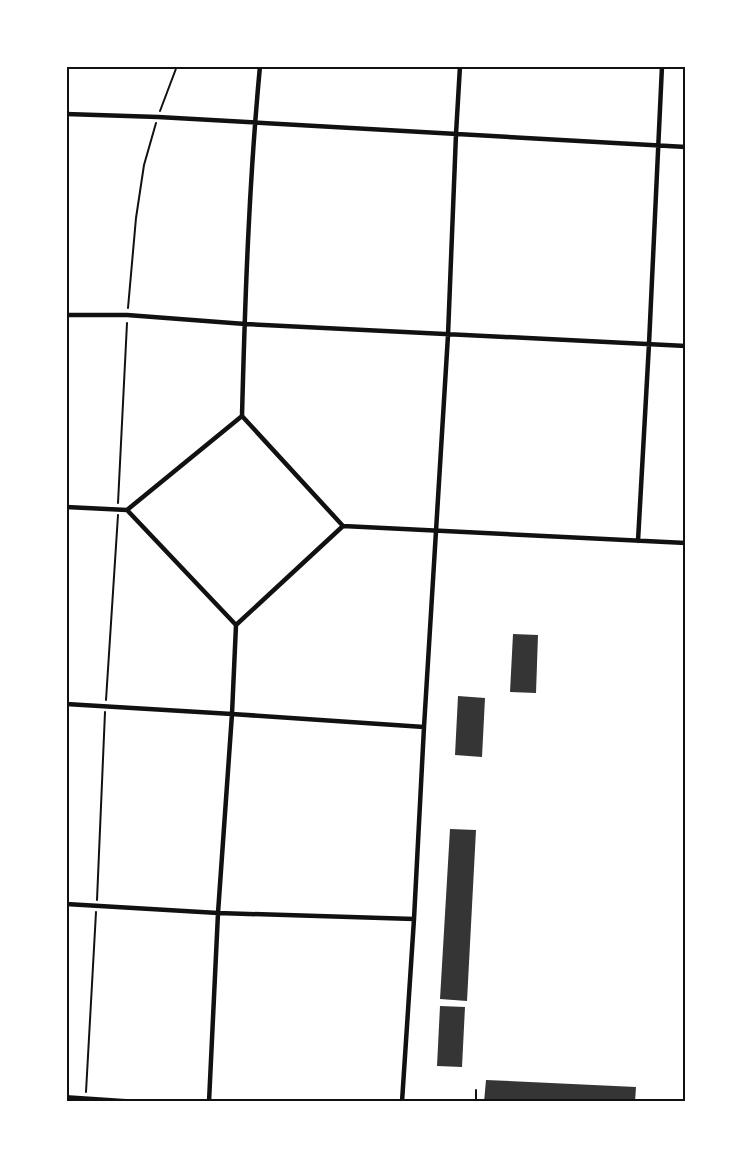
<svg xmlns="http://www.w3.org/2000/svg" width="752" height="1168" font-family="Jost,sans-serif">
<rect width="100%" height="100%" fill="#fff"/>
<path fill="#353535" d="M 513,634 L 538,635 L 536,693 L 510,692 Z
M 458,696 L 485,698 L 482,757 L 455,755 Z
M 450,829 L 476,830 L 467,1001 L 440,999 Z
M 440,1006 L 465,1007 L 462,1067 L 437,1066 Z
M 486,1080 L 636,1087 L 635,1102 L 484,1102 Z"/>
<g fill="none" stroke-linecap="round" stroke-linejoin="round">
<path stroke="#111" stroke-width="2" d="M 160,111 L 177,66
M 128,308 L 136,218 L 144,165 L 156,123
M 118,503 L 127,323
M 106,700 L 118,515
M 97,900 L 105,712
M 86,1092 L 96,912"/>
<path stroke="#111" stroke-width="2" d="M 476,1102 L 476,1090"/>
<path stroke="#111" stroke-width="4.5" d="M 66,114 L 158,117 L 686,147
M 66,315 L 127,315 L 245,324 L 686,346
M 242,416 C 245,300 249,182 260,66
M 66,507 L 127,510
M 127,510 L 242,416 L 343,526
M 127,510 L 236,625
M 343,526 L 686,543
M 638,541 L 649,344 L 662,66
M 236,625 L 343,526
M 66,704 L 232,714 L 424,727
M 66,904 L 218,913 L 414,919
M 209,1102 L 218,913 L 232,714 L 236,625
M 402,1102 L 414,919 L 424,727 L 448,335 L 456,134 L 460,66"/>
<path stroke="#111" stroke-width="6" d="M 66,1098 L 126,1102"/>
</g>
<rect width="752" height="1168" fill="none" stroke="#ffffff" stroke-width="135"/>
<rect x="68" y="68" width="616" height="1032" fill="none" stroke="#111" stroke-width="2"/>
</svg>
